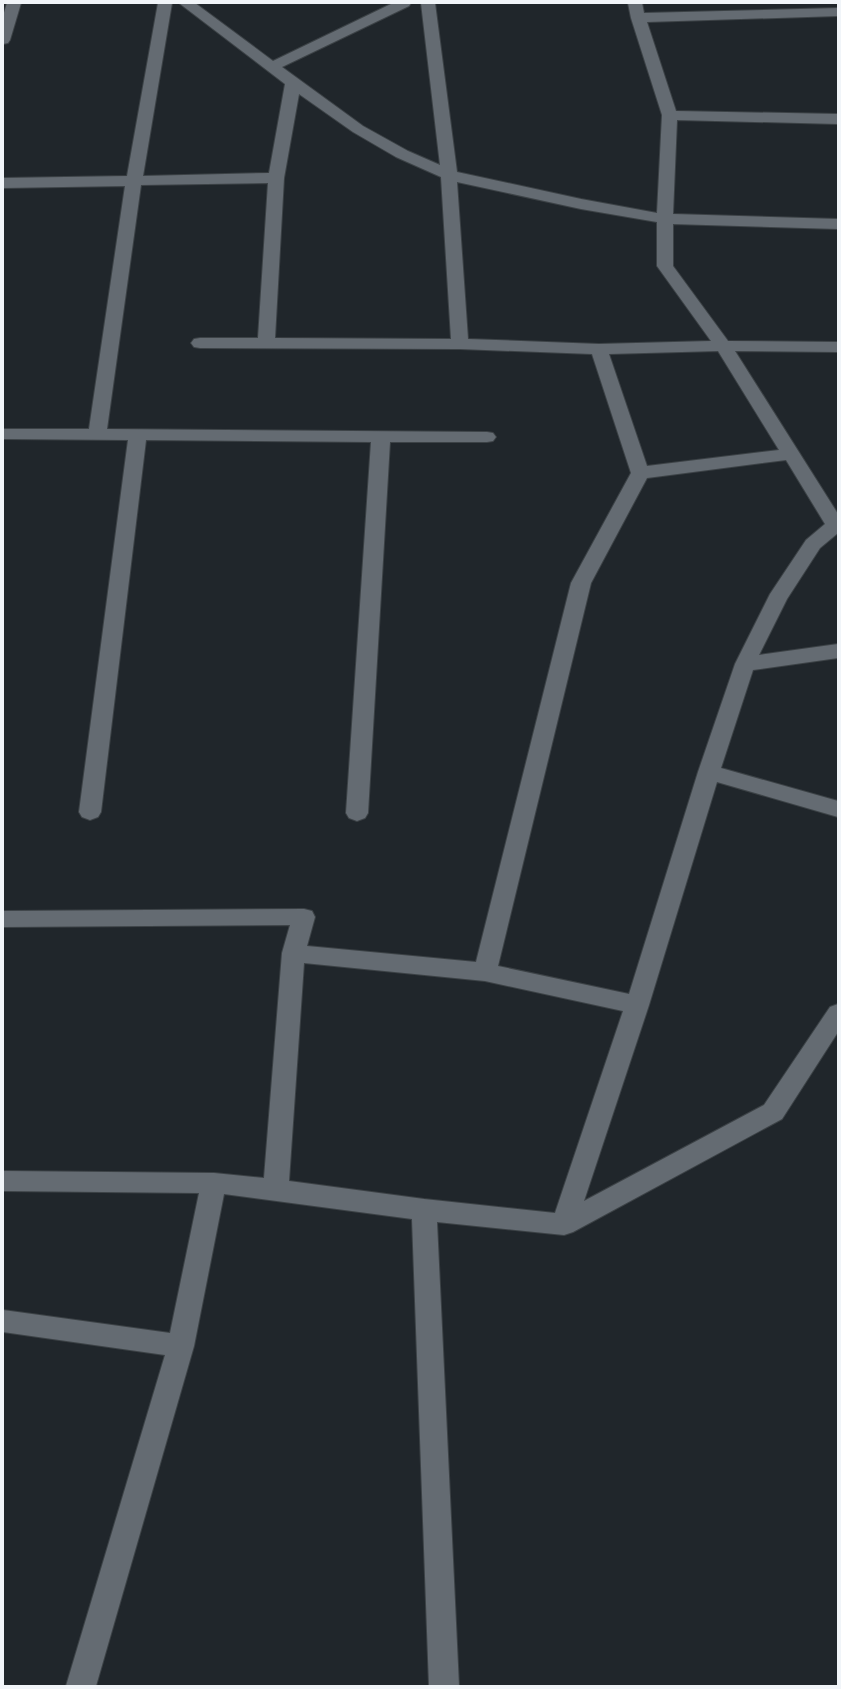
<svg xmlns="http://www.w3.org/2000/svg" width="841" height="1689" font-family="'Libre Baskerville',serif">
<rect width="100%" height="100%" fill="#20262b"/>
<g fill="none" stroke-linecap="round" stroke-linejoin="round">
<g stroke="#3c4246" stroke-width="2">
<path id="street" d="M 7,3 L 21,3 L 10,40 L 8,43 L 3,44 L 3,16 Z
M 158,3 L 172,3 L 143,176 L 269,173 L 285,84 L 179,3 L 195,3 L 273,61 L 393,3 L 411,3 L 409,6 L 282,67 L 363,126 L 408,151 L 440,165 L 421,3 L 435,3 L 457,172 L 581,199 L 657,213 L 662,115 L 631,18 L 628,3 L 642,3 L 644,13 L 838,8 L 838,16 L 647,22 L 676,111 L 838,114 L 838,124 L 677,120 L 673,214 L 838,219 L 838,229 L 673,224 L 673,266 L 728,341 L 838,342 L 838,352 L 735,351 L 838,514 L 838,533 L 820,548 L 787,599 L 759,655 L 838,644 L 838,658 L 753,670 L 721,768 L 838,801 L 838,817 L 717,782 L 649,1005 L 584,1201 L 764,1105 L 830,1007 L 838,1004 L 838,1032 L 782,1119 L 573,1232 L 564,1235 L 437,1222 L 459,1686 L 429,1686 L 412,1219 L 224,1194 L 194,1346 L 96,1686 L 66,1686 L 165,1355 L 3,1332 L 3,1310 L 170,1333 L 199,1193 L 3,1191 L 3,1171 L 214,1173 L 264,1178 L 282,953 L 290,925 L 3,927 L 3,911 L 304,909 L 312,911 L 315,917 L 307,946 L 476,962 L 571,583 L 631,473 L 592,354 L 460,349 L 200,348 L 194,347 L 191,343 L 194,339 L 200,338 L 258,338 L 268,183 L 141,185 L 107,429 L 487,432 L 493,433 L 496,437 L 493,441 L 487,442 L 390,442 L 368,813 L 365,818 L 357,821 L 349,818 L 346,813 L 371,442 L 146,440 L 101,812 L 98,817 L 90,820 L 82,817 L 79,812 L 128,440 L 3,439 L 3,429 L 89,429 L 125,186 L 3,188 L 3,178 L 127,176 ZM 299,94 L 353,132 L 396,157 L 441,177 L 451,339 L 275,338 L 284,178 ZM 457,182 L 581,209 L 657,222 L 657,266 L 711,341 L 599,344 L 468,339 ZM 718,351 L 779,450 L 647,466 L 609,354 ZM 786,460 L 825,524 L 806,540 L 770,594 L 735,664 L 698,772 L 629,994 L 498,966 L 591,583 L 647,478 ZM 304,963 L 485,981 L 623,1011 L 555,1213 L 424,1199 L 289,1181 Z"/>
</g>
<use href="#street" fill="#646b72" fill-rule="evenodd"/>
</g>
<rect width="841" height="1689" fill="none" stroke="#f1f5f9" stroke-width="8"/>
</svg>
